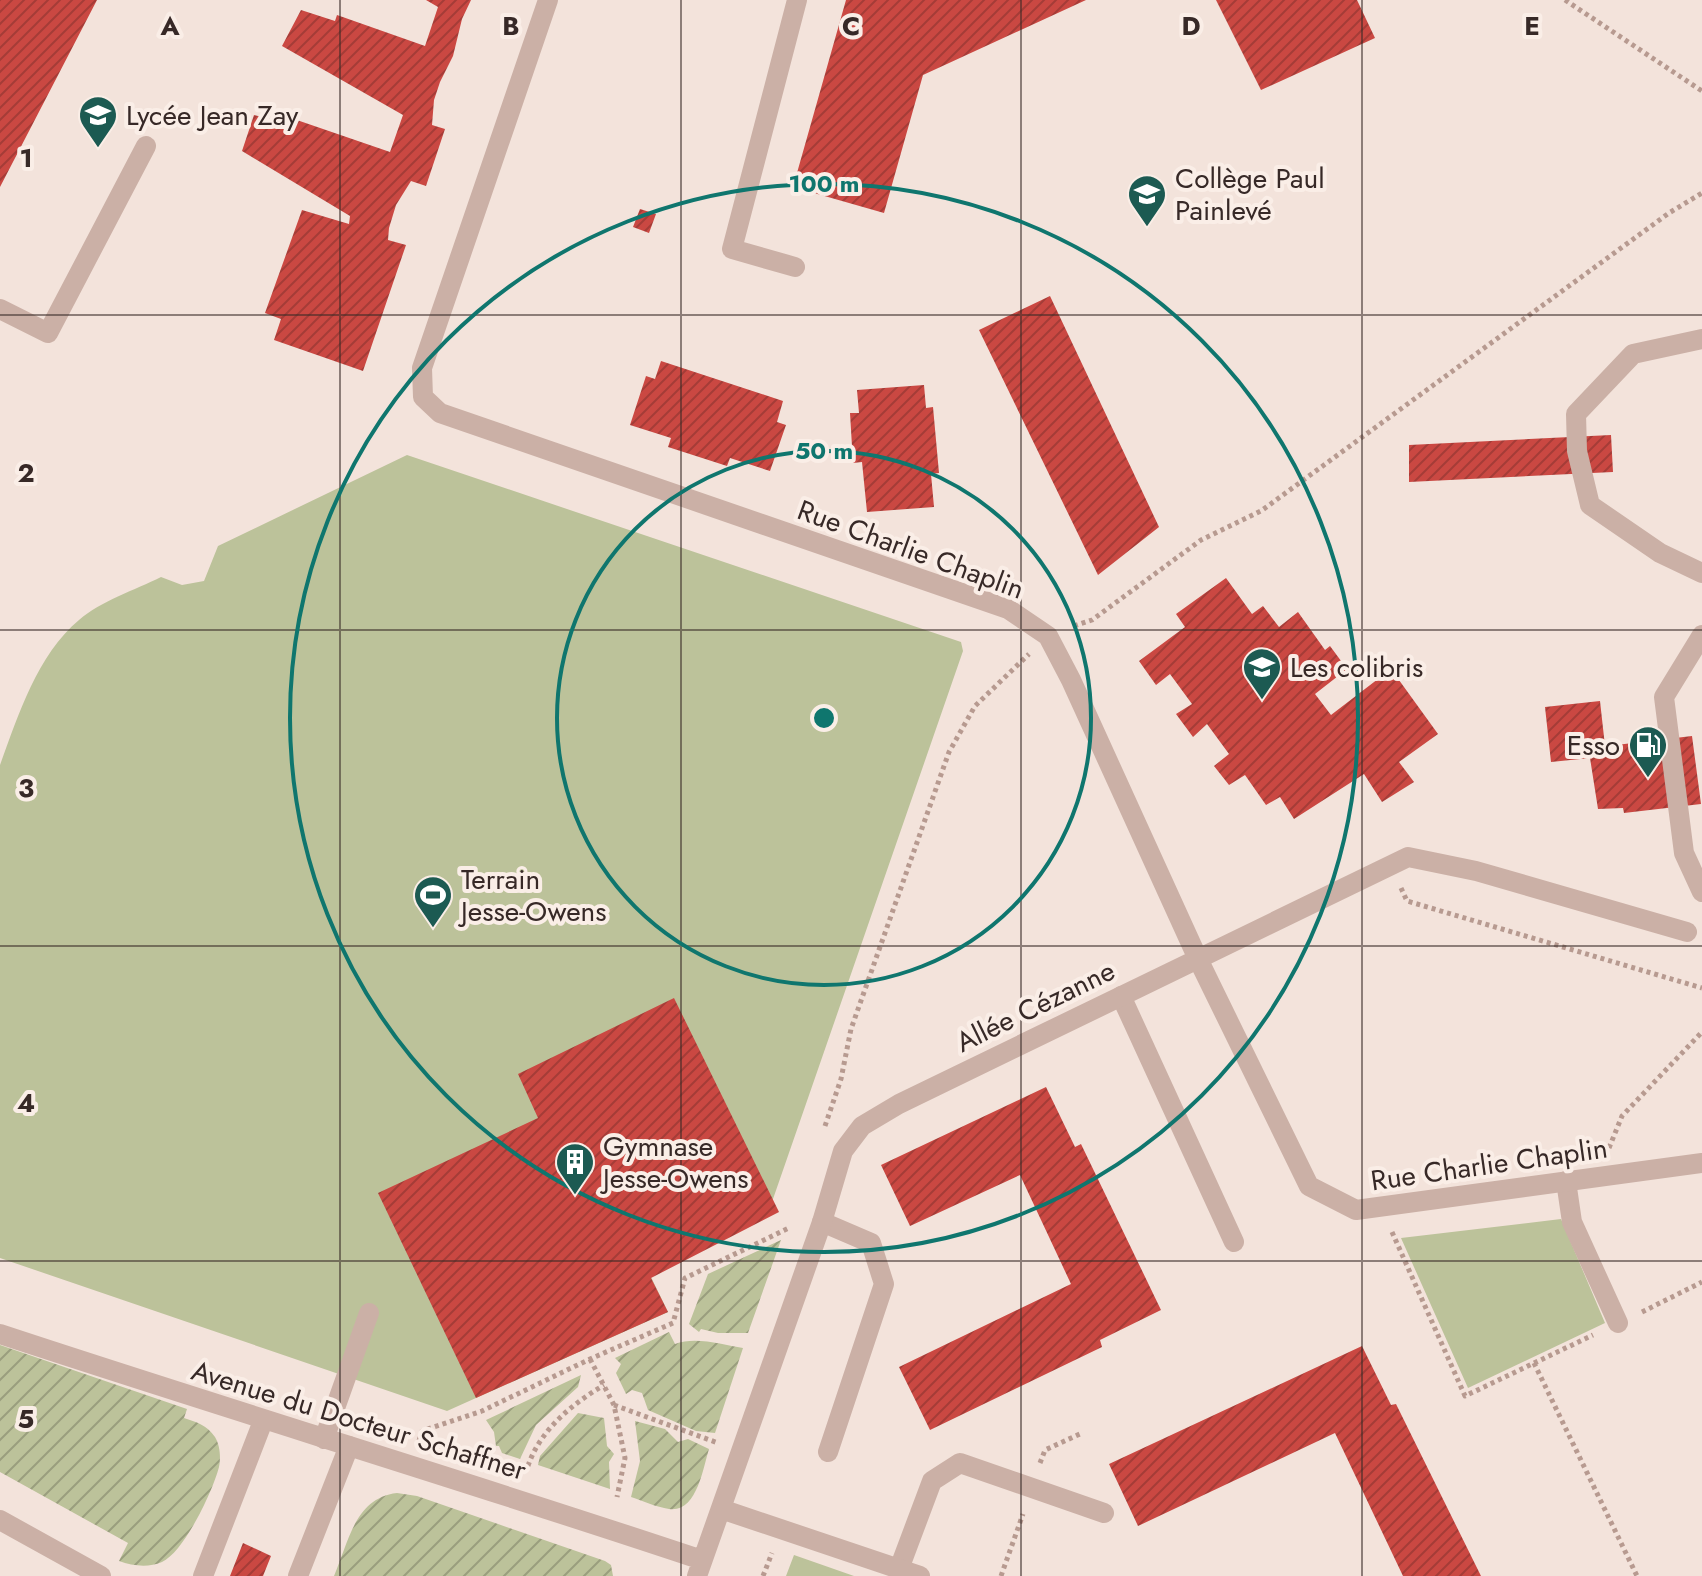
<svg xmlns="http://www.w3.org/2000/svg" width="1702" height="1576" font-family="Jost,sans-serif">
<defs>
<pattern id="garden-furrows" width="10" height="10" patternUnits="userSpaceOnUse" patternTransform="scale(2)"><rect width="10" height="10" fill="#bcc29a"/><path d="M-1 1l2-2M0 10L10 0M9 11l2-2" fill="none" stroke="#9a9e7e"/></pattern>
<pattern id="building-hatch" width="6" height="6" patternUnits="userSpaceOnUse" patternTransform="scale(2)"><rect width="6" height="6" fill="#ca4842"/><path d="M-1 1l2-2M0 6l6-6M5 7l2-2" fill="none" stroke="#a53c37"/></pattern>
</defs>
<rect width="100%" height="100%" fill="#f3e3db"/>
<path fill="#bcc29a" d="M 407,455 L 961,642 L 963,651 L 773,1199 L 651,1277 L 668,1312 L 447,1411 L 0,1258 L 0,765 C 18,716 37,655 79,620 C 101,601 135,590 161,577 L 182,585 L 204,581 L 218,546 Z
M 1561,1219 L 1605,1323 L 1468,1388 L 1401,1238 Z
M 794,1555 L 854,1576 L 786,1576 Z"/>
<path fill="url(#garden-furrows)" d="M 781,1240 L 748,1333 L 718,1333 L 701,1329 L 699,1332 L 689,1324 L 708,1274 Z
M 669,1332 L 675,1344 C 696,1336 723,1345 743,1348 L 715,1433 L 696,1431 L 648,1410 L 642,1393 L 632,1390 L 626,1394 L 616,1373 L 621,1364 L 615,1358 Z
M 0,1345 L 187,1409 L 184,1418 C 196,1422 207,1425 215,1437 C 220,1445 221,1458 219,1467 C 213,1491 184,1552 162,1562 C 148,1568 133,1566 119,1561 L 128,1543 L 0,1472 Z
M 581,1375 L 578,1387 L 536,1425 L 520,1459 L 502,1453 L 499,1446 L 496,1446 L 494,1432 L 486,1420 Z
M 578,1413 L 604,1418 L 607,1446 L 614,1454 L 609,1462 L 610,1489 L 538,1465 L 540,1456 Z
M 635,1421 L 665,1429 L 678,1442 L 688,1439 L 709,1449 C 703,1468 697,1513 669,1509 C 656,1507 643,1501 631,1497 L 640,1461 Z
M 397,1493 L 417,1496 L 605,1561 L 611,1565 L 613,1576 L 334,1576 C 349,1541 355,1498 397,1493 Z"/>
<path fill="url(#building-hatch)" d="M 0,0 L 97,0 L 0,187 Z
M 426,0 L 471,0 L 462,19 L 453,56 L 440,82 L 434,100 L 432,125 L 445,129 L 426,186 L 411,181 L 396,205 L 389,228 L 388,240 L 406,245 L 363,371 L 274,340 L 281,319 L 265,313 L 302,210 L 349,224 L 350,216 L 242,151 L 254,115 L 290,124 L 291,118 L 390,152 L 403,115 L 282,46 L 301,10 L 335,21 L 337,15 L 425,46 L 438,7 Z
M 846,0 L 1086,0 L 923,75 L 884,213 L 793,187 Z
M 1216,0 L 1357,0 L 1375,38 L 1261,90 Z
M 640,209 L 656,214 L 649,233 L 633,227 Z
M 1050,296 L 1159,527 L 1098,575 L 979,330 Z
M 661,361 L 783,401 L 777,422 L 786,425 L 770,471 L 730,458 L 727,466 L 668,447 L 671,438 L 630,425 L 646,376 L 655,379 Z
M 924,385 L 926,408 L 933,407 L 939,473 L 931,474 L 934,507 L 867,512 L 862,462 L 853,463 L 850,413 L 859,413 L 857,390 Z
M 1611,435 L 1613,472 L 1409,482 L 1409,445 Z
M 1226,578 L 1252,614 L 1263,606 L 1279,627 L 1298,612 L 1325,650 L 1330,646 L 1347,669 L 1315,694 L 1331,715 L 1391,669 L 1438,734 L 1399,762 L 1414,782 L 1382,802 L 1364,774 L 1294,819 L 1280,797 L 1266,805 L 1245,775 L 1229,785 L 1214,766 L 1229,754 L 1207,724 L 1193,737 L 1176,714 L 1192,704 L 1170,674 L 1156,685 L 1139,661 L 1185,627 L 1176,614 Z
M 1600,701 L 1606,755 L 1616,754 L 1616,745 L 1692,736 L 1701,804 L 1624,813 L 1623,808 L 1598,809 L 1590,758 L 1551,762 L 1545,707 Z
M 674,998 L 779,1212 L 651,1278 L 668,1312 L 476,1398 L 378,1193 L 538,1118 L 518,1074 Z
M 1046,1087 L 1075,1147 L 1081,1144 L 1161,1310 L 1100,1340 L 1102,1347 L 930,1430 L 899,1367 L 1071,1284 L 1020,1175 L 910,1226 L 881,1165 Z
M 1362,1346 L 1391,1405 L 1396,1404 L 1481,1576 L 1403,1576 L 1335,1433 L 1138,1526 L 1109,1464 Z
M 243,1543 L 271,1556 L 263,1576 L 230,1576 Z"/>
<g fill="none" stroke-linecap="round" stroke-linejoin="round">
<path stroke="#b79a90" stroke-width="5" stroke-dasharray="4 4" stroke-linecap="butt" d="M 1565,0 L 1702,91
M 1074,626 L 1092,620 L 1201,540 L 1261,511 L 1669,213 L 1702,193
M 1401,888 L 1407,901 L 1702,988
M 825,1126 L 841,1079 L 851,1029 L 949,752 L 975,706 L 1029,654
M 1609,1148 L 1622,1116 L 1702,1032
M 1392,1232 L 1465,1396 L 1593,1335
M 1642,1312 L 1702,1282
M 590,1359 L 614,1405 L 625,1458 L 617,1497
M 1534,1363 L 1637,1576
M 614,1405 L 718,1443
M 419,1441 L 422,1431 L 482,1411 L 590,1359 L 673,1323 L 685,1278 L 789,1228
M 1040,1463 L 1045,1450 L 1082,1433
M 528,1466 C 540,1430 572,1404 604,1385
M 763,1576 L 772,1553
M 1001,1576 L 1023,1514"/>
<path stroke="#cbb0a6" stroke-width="20" d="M 795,267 L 732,249 L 797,0
M 0,309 L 48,333 L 146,146
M 1702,339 L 1633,354 L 1576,414 L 1577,451 L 1590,505 L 1660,553 L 1702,573
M 1702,635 L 1664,697 L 1684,853 L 1702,892
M 1121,996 L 1234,1242
M 1566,1181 L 1572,1222 L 1618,1323
M 822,1222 L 871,1243 L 884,1284 L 828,1452
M 324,1439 L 369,1313
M 0,1520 L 101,1576
M 899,1569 L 932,1481 L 960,1463 L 1104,1513
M 203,1576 L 263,1421
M 298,1576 L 349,1446"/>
<path stroke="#cbb0a6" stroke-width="20" d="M 548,0 L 422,368 L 423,397 L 440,413 L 1008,609 L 1048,636 L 1071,680 L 1198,959 L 1309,1186 L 1356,1210 L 1702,1163
M 0,1334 C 233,1411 469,1482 702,1560
M 721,1509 L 920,1576
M 697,1576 L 822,1222 L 843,1151 L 862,1126 L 899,1104 L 1408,857 L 1476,871 L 1687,932"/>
</g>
<path fill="none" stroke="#372927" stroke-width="2" stroke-opacity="0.55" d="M 340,0 L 340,1576M 681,0 L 681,1576M 1021,0 L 1021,1576M 1362,0 L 1362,1576M 0,315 L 1702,315M 0,630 L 1702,630M 0,946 L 1702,946M 0,1261 L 1702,1261"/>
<g fill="none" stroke="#0f766e" stroke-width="4">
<circle cx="824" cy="718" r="267"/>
<circle cx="824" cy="718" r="534"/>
</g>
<defs>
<g id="school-pin" transform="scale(2)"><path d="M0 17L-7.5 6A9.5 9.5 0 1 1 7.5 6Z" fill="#1c5a52" stroke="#faeee7"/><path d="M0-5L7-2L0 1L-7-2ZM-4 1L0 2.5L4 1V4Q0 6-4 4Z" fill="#fff"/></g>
<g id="fuel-pin" transform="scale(2)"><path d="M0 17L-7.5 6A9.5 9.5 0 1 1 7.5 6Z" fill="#1c5a52" stroke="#faeee7"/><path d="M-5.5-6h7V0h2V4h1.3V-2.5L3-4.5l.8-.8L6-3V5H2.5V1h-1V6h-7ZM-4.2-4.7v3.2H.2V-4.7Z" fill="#fff"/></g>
<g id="stadium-pin" transform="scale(2)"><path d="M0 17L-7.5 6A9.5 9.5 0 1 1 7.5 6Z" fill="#1c5a52" stroke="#faeee7"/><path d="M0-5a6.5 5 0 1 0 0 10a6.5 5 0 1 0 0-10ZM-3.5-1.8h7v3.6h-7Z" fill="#fff"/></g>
<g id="building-pin" transform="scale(2)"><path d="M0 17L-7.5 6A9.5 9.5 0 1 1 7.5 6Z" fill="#1c5a52" stroke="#faeee7"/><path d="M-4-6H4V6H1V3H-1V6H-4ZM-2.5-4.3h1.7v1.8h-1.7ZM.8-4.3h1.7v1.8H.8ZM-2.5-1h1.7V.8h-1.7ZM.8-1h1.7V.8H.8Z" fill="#fff"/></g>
</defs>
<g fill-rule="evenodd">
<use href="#school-pin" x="98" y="115"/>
<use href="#school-pin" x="1147" y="194"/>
<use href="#school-pin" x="1262" y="667"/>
<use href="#fuel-pin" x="1648" y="745"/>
<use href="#stadium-pin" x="433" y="895"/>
<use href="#building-pin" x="575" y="1162"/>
</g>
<g text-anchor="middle" stroke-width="8" stroke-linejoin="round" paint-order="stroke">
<g font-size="28" fill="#372927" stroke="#faeee7" text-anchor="start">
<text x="126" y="125">Lycée Jean Zay</text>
<text x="1175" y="188">Collège Paul<tspan x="1175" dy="32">Painlevé</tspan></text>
<text x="1290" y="677">Les colibris</text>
<text x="1620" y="755" text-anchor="end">Esso</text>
<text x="461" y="889">Terrain<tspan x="461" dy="32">Jesse-Owens</tspan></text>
<text x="603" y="1156">Gymnase<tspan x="603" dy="32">Jesse-Owens</tspan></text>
</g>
<g font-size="28" fill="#372927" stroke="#faeee7">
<text transform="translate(911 549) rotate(20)" y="10">Rue Charlie Chaplin</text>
<text transform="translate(1035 1006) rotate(-26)" y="10">Allée Cézanne</text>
<text transform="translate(1489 1164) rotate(-8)" y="10">Rue Charlie Chaplin</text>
<text transform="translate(359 1420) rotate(17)" y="10">Avenue du Docteur Schaffner</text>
</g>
</g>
<g font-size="26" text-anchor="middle" font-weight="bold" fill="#372927" stroke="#faeee7" stroke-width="8" stroke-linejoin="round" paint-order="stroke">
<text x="170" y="35">A</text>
<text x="511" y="35">B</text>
<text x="851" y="35">C</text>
<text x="1191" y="35">D</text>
<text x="1532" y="35">E</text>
<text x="26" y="167">1</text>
<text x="26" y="482">2</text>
<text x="26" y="797">3</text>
<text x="26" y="1112">4</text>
<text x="26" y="1428">5</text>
</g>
<circle cx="824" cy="718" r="12" fill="#0f766e" stroke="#faeee7" stroke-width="4"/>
<g font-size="24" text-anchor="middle" font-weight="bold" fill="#0f766e" stroke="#faeee7" stroke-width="8" stroke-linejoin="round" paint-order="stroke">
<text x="824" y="192">100 m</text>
<text x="824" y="459">50 m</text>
</g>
</svg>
